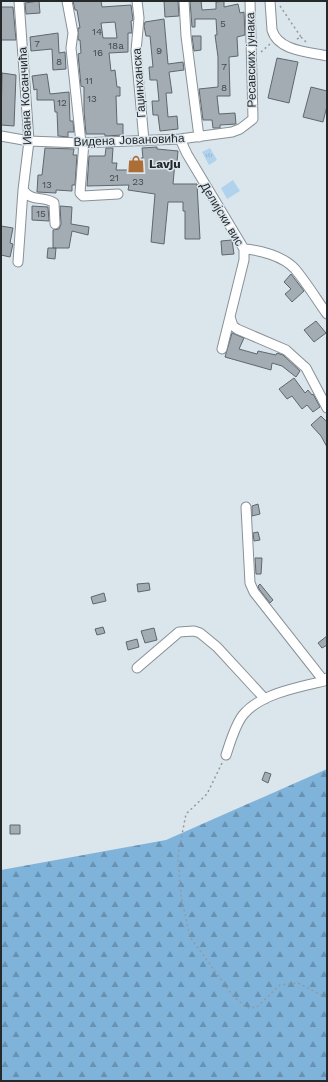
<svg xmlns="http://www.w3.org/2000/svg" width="328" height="1082" font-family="'Work Sans',sans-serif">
<defs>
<pattern id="grass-tufts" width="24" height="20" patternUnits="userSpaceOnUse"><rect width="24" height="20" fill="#b0d2ec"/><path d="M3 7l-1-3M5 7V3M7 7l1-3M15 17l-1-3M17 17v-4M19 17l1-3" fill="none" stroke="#97b4cb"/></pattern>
<pattern id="forest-firs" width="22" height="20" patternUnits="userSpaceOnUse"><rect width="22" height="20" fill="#7fb3da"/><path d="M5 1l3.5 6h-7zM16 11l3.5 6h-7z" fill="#6892b1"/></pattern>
</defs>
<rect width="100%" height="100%" fill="#dbe5ec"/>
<path fill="url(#grass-tufts)" d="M 210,148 L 217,160 L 209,165 L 202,152 Z"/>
<path fill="url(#forest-firs)" d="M 327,769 L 327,1081 L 1,1081 L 1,870 L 166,840 Z"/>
<path fill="#b0d2ec" d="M 233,180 L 240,191 L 227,199 L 221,188 Z"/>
<path fill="#a3acb3" stroke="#5f676e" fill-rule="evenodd" d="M 39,1 L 40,13 L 26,14 L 25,3 Z
M 73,1 L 101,1 L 102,7 L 131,5 L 133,20 L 131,21 L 132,33 L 128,33 L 128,52 L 109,53 L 111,71 L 115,70 L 117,87 L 120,87 L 120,96 L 116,96 L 117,124 L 123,124 L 123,135 L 105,136 L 105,134 L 86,134 L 84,111 L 84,87 L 81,86 L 78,54 L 81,53 L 80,40 L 78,40 L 78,28 L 80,28 L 77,10 L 75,10 ZM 115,22 L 117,38 L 103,38 L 101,23 Z
M 164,1 L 178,1 L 179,16 L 165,17 Z
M 190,1 L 201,1 L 202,10 L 216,9 L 216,2 L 224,1 L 224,7 L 238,4 L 240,13 L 244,12 L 245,35 L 237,37 L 238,56 L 229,57 L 230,96 L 217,96 L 219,114 L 235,113 L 236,124 L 220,125 L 220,128 L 213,128 L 212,120 L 203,120 L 199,89 L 218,87 L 218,57 L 215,35 L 217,35 L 216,19 L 195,19 L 195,27 L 192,27 Z
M 1,7 L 13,7 L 16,40 L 1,40 Z
M 164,19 L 168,64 L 183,62 L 184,70 L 169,72 L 172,93 L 166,93 L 168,117 L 177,116 L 178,129 L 160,131 L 158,115 L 153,115 L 152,101 L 159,101 L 157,80 L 150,80 L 149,67 L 153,67 L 150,36 L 146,36 L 144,26 L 145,22 Z
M 58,33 L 59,53 L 65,52 L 66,69 L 53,70 L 52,49 L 31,51 L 30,37 Z
M 192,36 L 201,36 L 201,50 L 194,51 Z
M 277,58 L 298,62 L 289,103 L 268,98 Z
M 2,73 L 16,75 L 14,126 L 1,125 Z
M 47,74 L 50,94 L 69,92 L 70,121 L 73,121 L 74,132 L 68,132 L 68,137 L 58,136 L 57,112 L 55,112 L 54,100 L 37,100 L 37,89 L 34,90 L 32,76 Z
M 311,87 L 327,91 L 327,106 L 323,122 L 303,117 Z
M 157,147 L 157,149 L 178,151 L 177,162 L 175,162 L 173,184 L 197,184 L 200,239 L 185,239 L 185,211 L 183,211 L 183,202 L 168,202 L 164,244 L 151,242 L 155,194 L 128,190 L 129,185 L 87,186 L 89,156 L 105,156 L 106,148 L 113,148 L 112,163 L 117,163 L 116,170 L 131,170 L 131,158 L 143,158 L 142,148 Z
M 45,148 L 74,149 L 73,155 L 77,155 L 75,185 L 72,185 L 72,191 L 56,190 L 56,193 L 37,192 L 38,175 L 42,175 Z
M 32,206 L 48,207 L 49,221 L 32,220 Z
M 60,206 L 72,207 L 71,224 L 89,227 L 88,235 L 72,231 L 69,248 L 53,248 L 53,230 L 59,229 L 61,224 Z
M 1,226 L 13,228 L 10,243 L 13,244 L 10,257 L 1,255 Z
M 232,240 L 234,254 L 222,255 L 221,241 Z
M 48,248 L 56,248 L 55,259 L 47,258 Z
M 291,274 L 304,291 L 292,302 L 285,294 L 291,289 L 284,282 Z
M 316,321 L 326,333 L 314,342 L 304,330 Z
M 232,333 L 244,338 L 239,349 L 257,354 L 258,351 L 276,355 L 277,353 L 283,355 L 300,371 L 296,377 L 282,366 L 272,363 L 271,370 L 225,357 Z
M 294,378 L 305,393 L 308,390 L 312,395 L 313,394 L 320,407 L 313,412 L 307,405 L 302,409 L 292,396 L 287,399 L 279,389 Z
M 321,416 L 327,422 L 327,447 L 321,436 L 311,425 Z
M 258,504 L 260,514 L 252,516 L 252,506 Z
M 258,532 L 260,540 L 254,541 L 253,533 Z
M 255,558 L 262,558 L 261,574 L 256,574 Z
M 149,583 L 150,590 L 138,592 L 137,584 Z
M 260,584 L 273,600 L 270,603 L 259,589 L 258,586 Z
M 104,593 L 106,601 L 93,604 L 91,597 Z
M 103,627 L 105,633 L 97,635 L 95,629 Z
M 154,628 L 157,640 L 145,643 L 141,631 Z
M 327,636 L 327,645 L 322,648 L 318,643 Z
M 137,639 L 139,647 L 128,650 L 126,642 Z
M 265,772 L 271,774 L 268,783 L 262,780 Z
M 10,825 L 20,825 L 20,834 L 10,834 Z"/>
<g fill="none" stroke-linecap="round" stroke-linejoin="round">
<g stroke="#889198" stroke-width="11">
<path id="minor" d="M 67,1 L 73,33 L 71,48 L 81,143
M 137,1 L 139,18 L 136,51 L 144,141
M 184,1 L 186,36 L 199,137
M 270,1 L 272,30 C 278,51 309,52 327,56
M 1,136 L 29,141 L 81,143 L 180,139 L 232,132 L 240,129 L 253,119 L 250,1
M 180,139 L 187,154 L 244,249 L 244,260 L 222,349
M 84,142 L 80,193 L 83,196 L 118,194
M 23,190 C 33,203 43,195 54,203 L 55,224
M 244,249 C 260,250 283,256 295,269 C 306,282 317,300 327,314
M 18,262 L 23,190 L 29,141 L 19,1
M 230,317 L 233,326 L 237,329 L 286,350 L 306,368 L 327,408
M 246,507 L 250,583 L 254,592 L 324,681
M 137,668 L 179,632 L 194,631 L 200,633 L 217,647 L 265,699
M 226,755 C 230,743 235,725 243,715 C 260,694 298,687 324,681 L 327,678"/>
</g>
<path stroke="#939aa0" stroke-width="1.5" stroke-dasharray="2 3" stroke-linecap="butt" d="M 280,6 L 301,37 L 295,40
M 301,37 L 307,43
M 261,52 L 270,44
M 222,763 L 207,794 L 186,814 L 178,855 L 181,896 L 190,937 L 233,996 L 247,1008 L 257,1007 L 280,985 L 298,983 L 327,998"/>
<use href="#minor" stroke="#fff" stroke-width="9"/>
</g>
<defs>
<g id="shop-bare" transform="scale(1.38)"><path d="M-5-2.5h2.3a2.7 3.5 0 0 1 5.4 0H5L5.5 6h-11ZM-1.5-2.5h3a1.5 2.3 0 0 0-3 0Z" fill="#ac6e34" stroke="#dbe5ec" stroke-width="2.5" paint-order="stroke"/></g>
</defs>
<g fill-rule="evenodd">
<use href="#shop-bare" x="136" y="164"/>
</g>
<g text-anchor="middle" stroke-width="3" stroke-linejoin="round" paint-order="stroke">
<g font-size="10" fill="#444a4e">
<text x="223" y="27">5</text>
<text x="97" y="35">14</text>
<text x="37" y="47">7</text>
<text x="116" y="49">18a</text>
<text x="159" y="54">9</text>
<text x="98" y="56">16</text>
<text x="59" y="65">8</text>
<text x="224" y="70">7</text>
<text x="89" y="84">11</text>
<text x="224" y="91">8</text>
<text x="92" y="102">13</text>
<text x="62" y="106">12</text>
<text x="114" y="181">21</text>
<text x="138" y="185">23</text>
<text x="47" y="188">13</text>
<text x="41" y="217">15</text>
</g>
<g font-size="12" fill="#25292c" stroke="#dbe5ec">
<text transform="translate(251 60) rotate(-91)" y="4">Ресавских јунака</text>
<text transform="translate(139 83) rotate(-94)" y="4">Гаџинханска</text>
<text transform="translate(25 96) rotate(-93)" y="4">Ивана Косанчића</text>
<text transform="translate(129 140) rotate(-2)" y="4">Видена Јовановића</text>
<text transform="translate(222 214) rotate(59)" y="4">Делијски вис</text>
</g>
<g font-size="12" font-weight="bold" fill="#25292c" stroke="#dbe5ec" text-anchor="start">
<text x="149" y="168">Lavju</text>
</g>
</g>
<rect width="328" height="1082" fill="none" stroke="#25292c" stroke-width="4"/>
</svg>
